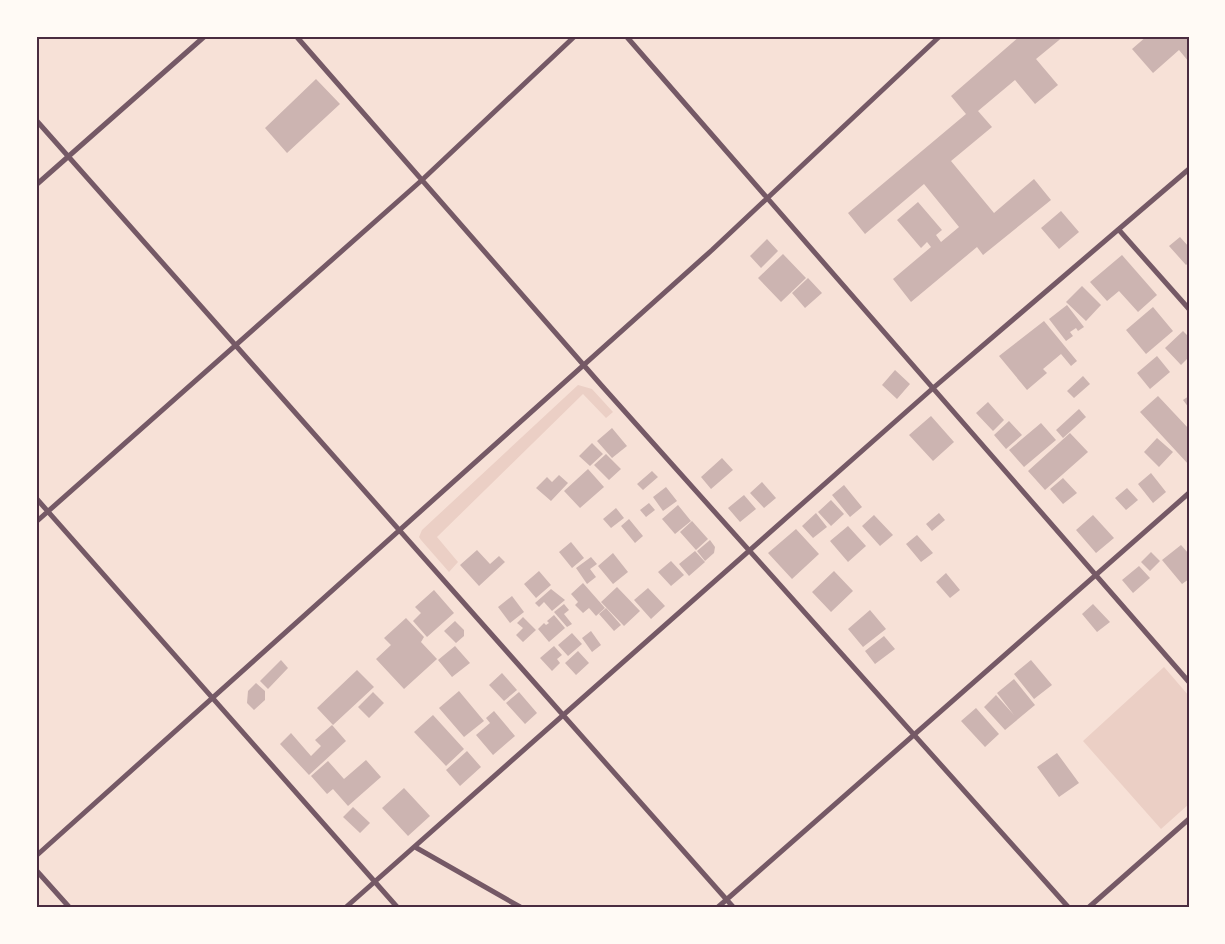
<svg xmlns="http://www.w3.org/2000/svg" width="1225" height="944" font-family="'IBM Plex Sans',sans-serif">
<rect width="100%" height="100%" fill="#f7e1d7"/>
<path fill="#ebcfc5" d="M 578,385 L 592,389 L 613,412 L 606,418 L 583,394 L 437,537 L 458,562 L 449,572 L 421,540 L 419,537 L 422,530 Z
M 1164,667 L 1189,696 L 1189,804 L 1161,829 L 1083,741 Z"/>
<path fill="#ccb4b1" d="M 1020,36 L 1064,36 L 1036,59 L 1058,85 L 1035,104 L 1015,80 L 978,111 L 992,127 L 951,161 L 994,213 L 1034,179 L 1051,200 L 983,255 L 977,247 L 911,302 L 893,279 L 931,247 L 927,242 L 921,248 L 897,220 L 918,202 L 942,230 L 936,235 L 941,242 L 959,227 L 924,184 L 865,234 L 848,213 L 966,114 L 951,96 Z
M 1147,36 L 1189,36 L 1189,62 L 1179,50 L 1153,73 L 1132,49 Z
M 316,79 L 340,104 L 287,153 L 265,128 Z
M 1061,211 L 1079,232 L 1059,249 L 1041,228 Z
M 1180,237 L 1189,247 L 1189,262 L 1186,265 L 1169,246 Z
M 767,239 L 778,251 L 761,268 L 750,256 Z
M 783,254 L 806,278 L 781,302 L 758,278 Z
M 1122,255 L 1157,295 L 1138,312 L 1119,291 L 1107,301 L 1090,282 Z
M 808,278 L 822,293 L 805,308 L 792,293 Z
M 1082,286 L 1101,305 L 1086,321 L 1066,302 Z
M 1067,305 L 1084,327 L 1078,331 L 1076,328 L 1070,332 L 1073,336 L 1066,341 L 1049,319 Z
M 1153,307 L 1173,331 L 1146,354 L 1126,330 Z
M 1044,321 L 1077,361 L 1071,366 L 1061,354 L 1043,369 L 1047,373 L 1027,390 L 999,356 Z
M 1183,331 L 1189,337 L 1189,357 L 1181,365 L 1165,348 Z
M 1157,356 L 1170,372 L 1150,389 L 1137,373 Z
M 895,370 L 910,384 L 897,399 L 882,385 Z
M 1083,376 L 1090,384 L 1074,398 L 1067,391 Z
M 1158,396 L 1189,429 L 1189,465 L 1140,412 Z
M 1189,396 L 1189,408 L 1183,400 Z
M 988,402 L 1004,420 L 993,431 L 976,413 Z
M 1079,409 L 1086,417 L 1063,438 L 1056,430 Z
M 931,416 L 954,442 L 933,461 L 909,435 Z
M 1009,421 L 1022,435 L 1006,449 L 994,435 Z
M 1041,423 L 1056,440 L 1024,467 L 1009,450 Z
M 612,428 L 627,446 L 612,458 L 597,441 Z
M 1070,433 L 1088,452 L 1045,490 L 1028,471 Z
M 1157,438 L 1173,452 L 1159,467 L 1144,452 Z
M 592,443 L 603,454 L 590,466 L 579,456 Z
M 606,454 L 621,469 L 609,480 L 594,465 Z
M 722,458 L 733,470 L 711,489 L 701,477 Z
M 588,469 L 604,487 L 580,508 L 564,491 Z
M 652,471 L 658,477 L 643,490 L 637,484 Z
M 1151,473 L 1166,492 L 1153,503 L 1138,484 Z
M 559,475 L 568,483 L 551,501 L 536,488 L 547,477 L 552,482 Z
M 1063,478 L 1077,493 L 1063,504 L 1050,489 Z
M 762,482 L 776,498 L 764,508 L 750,493 Z
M 844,485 L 862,507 L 850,517 L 832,495 Z
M 666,487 L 677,501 L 663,511 L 653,497 Z
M 1127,488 L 1138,500 L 1126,510 L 1115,498 Z
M 744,495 L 756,509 L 740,522 L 728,508 Z
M 831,500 L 844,514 L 831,526 L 818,512 Z
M 649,503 L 655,510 L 646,517 L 640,510 Z
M 678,505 L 691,521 L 675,534 L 662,519 Z
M 616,508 L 624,518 L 611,528 L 603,519 Z
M 816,513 L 827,527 L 813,538 L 802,526 Z
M 939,513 L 945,520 L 932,531 L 926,524 Z
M 874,515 L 893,535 L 880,546 L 862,526 Z
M 1093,515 L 1114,538 L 1096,553 L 1076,530 Z
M 629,519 L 643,536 L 635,543 L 621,526 Z
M 692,521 L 708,539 L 696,550 L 680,532 Z
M 848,526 L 866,546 L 848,562 L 830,541 Z
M 796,529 L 819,554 L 792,579 L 768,553 Z
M 917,535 L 933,553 L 921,562 L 906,544 Z
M 710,540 L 715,547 L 714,553 L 705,561 L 697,551 Z
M 571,542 L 584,558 L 572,568 L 559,552 Z
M 1181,545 L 1189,554 L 1189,579 L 1182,584 L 1162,560 Z
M 477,550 L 490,564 L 499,556 L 505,562 L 479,586 L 460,565 Z
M 695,551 L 705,562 L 689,576 L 679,564 Z
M 1151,552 L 1160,561 L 1150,571 L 1141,562 Z
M 613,553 L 628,572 L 613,584 L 598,566 Z
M 591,557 L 597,564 L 590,569 L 596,577 L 587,584 L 576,568 Z
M 671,561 L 684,575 L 671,586 L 658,572 Z
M 1139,566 L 1150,578 L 1133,593 L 1122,580 Z
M 539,571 L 551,585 L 536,598 L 524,584 Z
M 834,571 L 853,591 L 831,612 L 812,592 Z
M 946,573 L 960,590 L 950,598 L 936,582 Z
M 583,583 L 605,608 L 596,616 L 589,608 L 583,613 L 575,605 L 578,602 L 571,594 Z
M 617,587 L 640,611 L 624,626 L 601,602 Z
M 648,588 L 665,606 L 651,619 L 634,600 Z
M 551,589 L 565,600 L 552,611 L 544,602 L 539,607 L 535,603 Z
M 434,590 L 454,613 L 427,637 L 413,621 L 421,613 L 415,607 Z
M 512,596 L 524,612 L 510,623 L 498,607 Z
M 564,604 L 569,610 L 564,614 L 572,624 L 567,627 L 554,612 Z
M 1093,604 L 1110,622 L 1097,632 L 1082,614 Z
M 606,608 L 621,625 L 614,631 L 599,614 Z
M 870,610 L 886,629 L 863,647 L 848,629 Z
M 554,615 L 565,628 L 549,642 L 538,629 L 544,623 L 546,625 L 549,623 L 547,621 Z
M 523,617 L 536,630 L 523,642 L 516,635 L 523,628 L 517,623 Z
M 406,618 L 424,637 L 421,642 L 437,659 L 404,689 L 376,659 L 391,645 L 384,638 Z
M 455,621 L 464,630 L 464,636 L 456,643 L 444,631 Z
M 591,631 L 601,645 L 592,652 L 582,638 Z
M 572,633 L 582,644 L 568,656 L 558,645 Z
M 884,636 L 895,649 L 875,664 L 865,651 Z
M 455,646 L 470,663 L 452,677 L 438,660 Z
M 554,646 L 562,655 L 557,659 L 560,663 L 552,671 L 540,658 Z
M 578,651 L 589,663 L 576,675 L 565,663 Z
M 281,660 L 288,668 L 268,689 L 260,681 Z
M 1031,660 L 1052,685 L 1034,699 L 1014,674 Z
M 357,670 L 374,687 L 333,725 L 317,708 Z
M 502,673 L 517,690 L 504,701 L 489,685 Z
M 1014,679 L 1035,705 L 1005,730 L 984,707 L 996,695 L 1014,715 L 997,693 Z
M 256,683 L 265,691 L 265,700 L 254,710 L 247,703 L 248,691 Z
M 459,691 L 484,721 L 464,737 L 439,708 Z
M 373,692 L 384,703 L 369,718 L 358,707 Z
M 519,692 L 537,713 L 525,724 L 506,703 Z
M 976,708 L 999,734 L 985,747 L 961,721 Z
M 494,711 L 515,736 L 493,755 L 476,735 L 490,723 L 486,718 Z
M 433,715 L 464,749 L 446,766 L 414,732 Z
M 332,725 L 346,741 L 309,775 L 280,744 L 291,733 L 311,756 L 321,746 L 315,740 Z
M 467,751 L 481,767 L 460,786 L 446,770 Z
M 1057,753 L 1079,783 L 1059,797 L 1037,767 Z
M 366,760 L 381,777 L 348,806 L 333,789 L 327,794 L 311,776 L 328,761 L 344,779 Z
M 404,788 L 430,816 L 408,836 L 382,808 Z
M 353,807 L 370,823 L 360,833 L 343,817 Z"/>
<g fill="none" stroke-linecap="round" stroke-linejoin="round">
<path stroke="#755966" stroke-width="5" d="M 296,36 L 602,386 L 1069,908
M 626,36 L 1189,682
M 36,120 L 734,908
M 36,185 L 205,36
M 1119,230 L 1189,309
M 36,498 L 398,908
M 36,522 L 422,180 L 575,36
M 415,847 L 522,908
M 36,856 L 712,250 L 940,36
M 36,870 L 70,908
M 345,908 L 932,389 L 1189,169
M 717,908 L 1189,493
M 1088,908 L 1189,819"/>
</g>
<rect width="1225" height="944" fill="none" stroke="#fffaf5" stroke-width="75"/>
<rect x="38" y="38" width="1150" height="868" fill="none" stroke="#4a2c40" stroke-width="2"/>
</svg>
